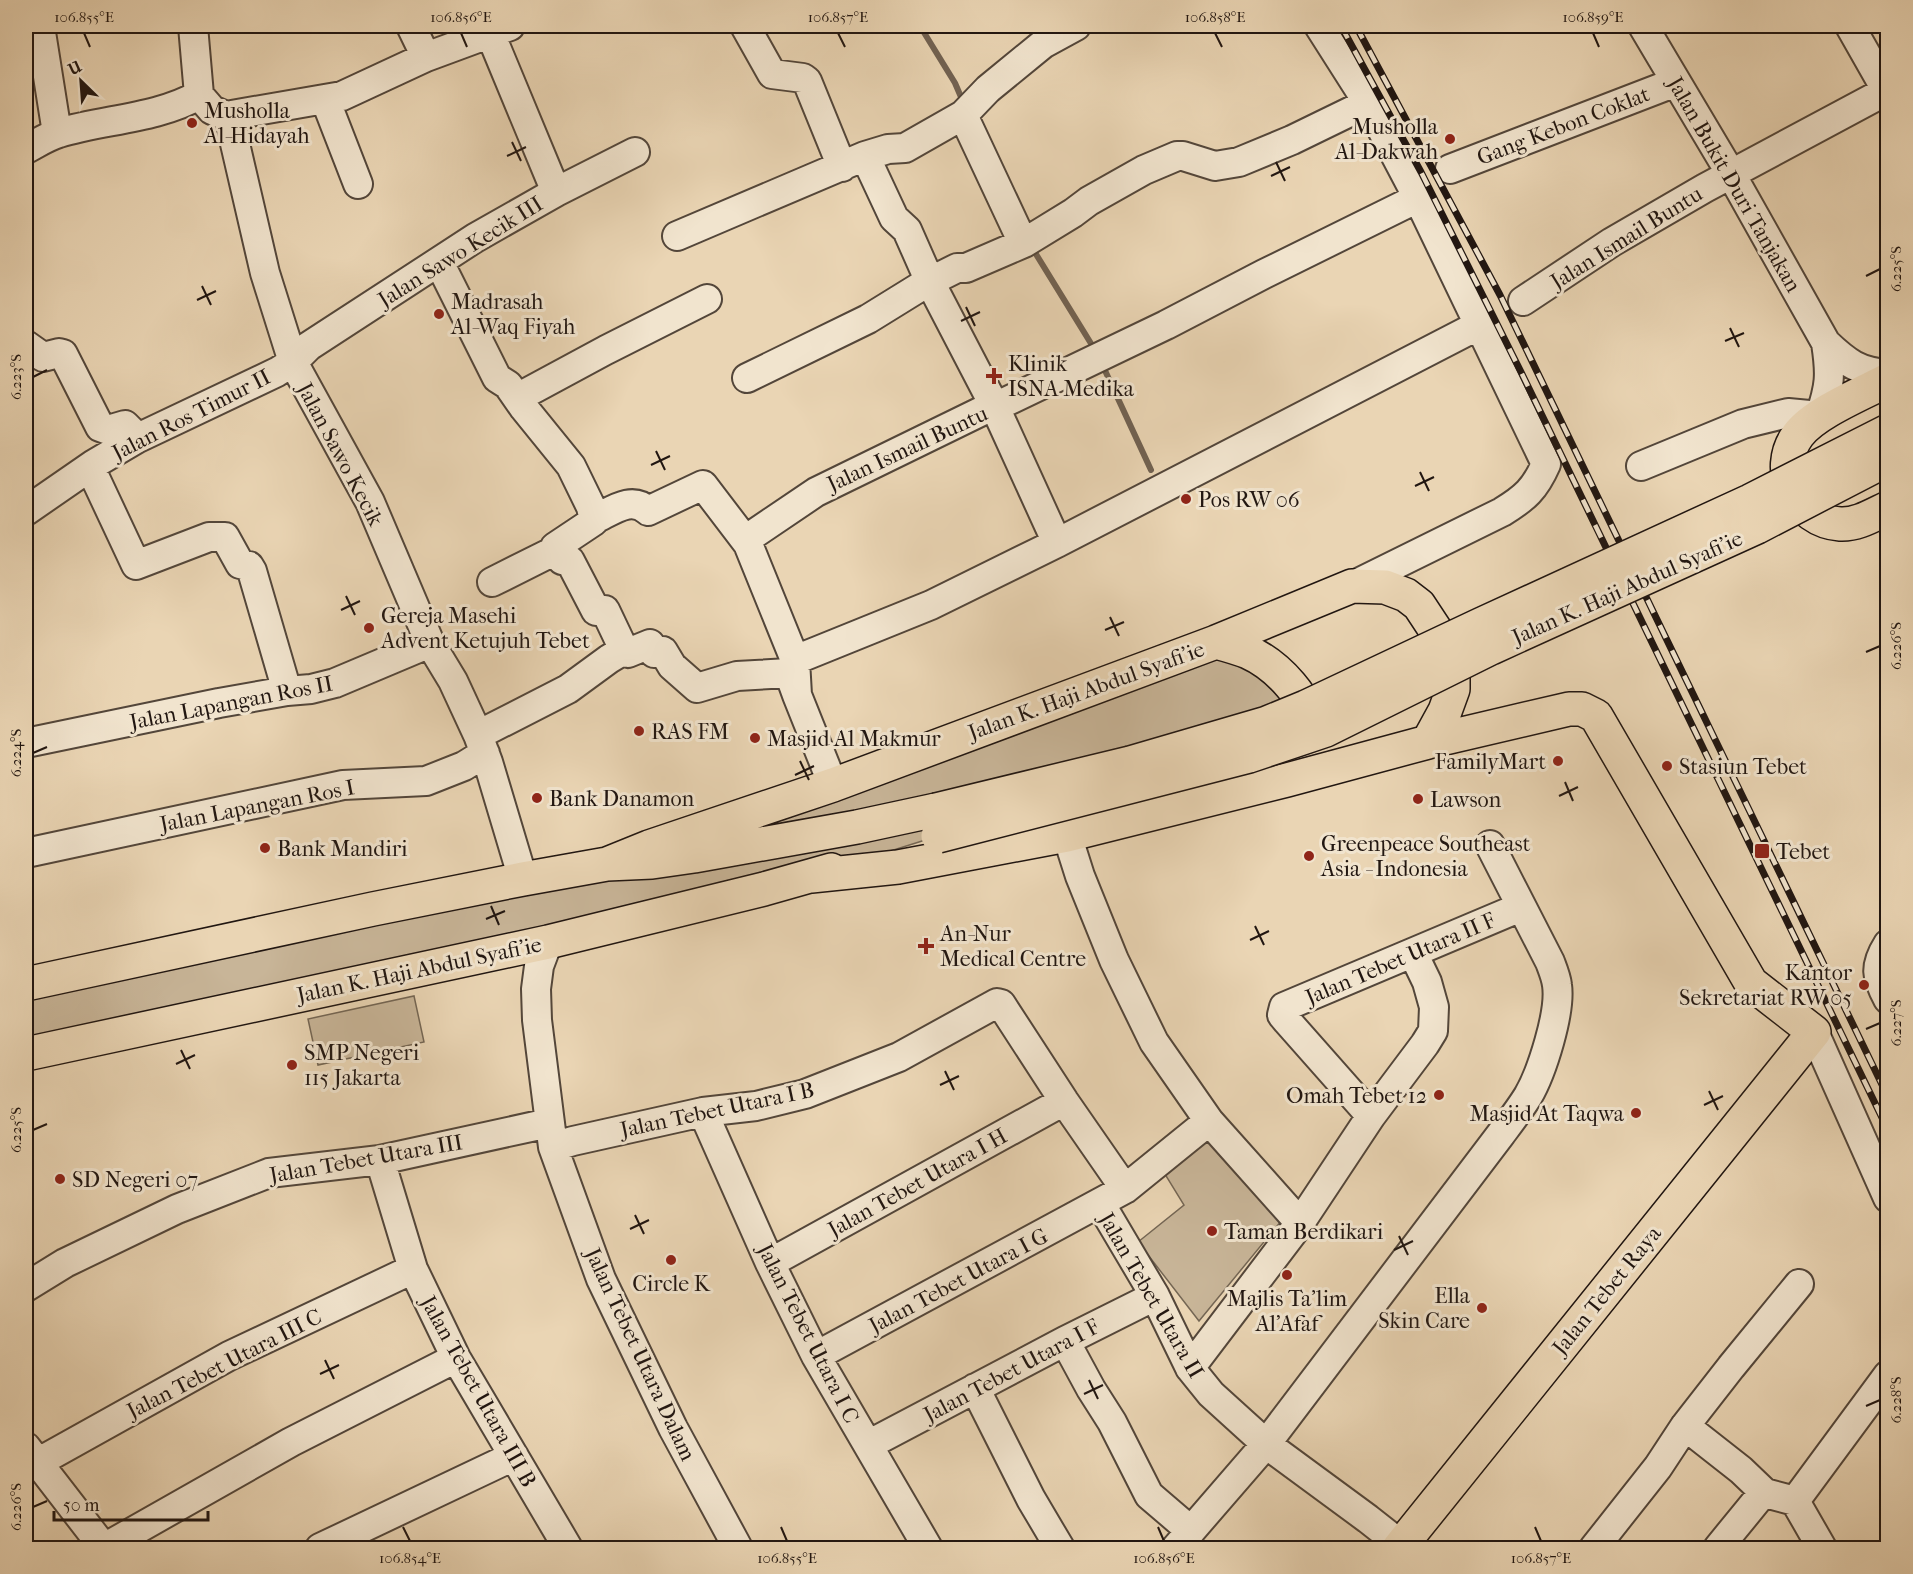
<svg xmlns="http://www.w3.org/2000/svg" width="1913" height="1574" font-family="'IM FELL French Canon',serif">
<rect width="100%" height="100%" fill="#ead5b4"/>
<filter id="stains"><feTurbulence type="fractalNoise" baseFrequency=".00333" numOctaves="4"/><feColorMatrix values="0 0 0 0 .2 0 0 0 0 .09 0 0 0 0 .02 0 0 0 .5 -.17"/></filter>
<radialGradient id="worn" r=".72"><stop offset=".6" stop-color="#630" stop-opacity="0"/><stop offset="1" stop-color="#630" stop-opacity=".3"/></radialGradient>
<path fill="#c8b598" stroke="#746654" stroke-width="1.5" d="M 1216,642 L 1300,696 L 938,836 L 811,876 L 26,1054 L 26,984 L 607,864 Z
M 414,996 L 424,1042 L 318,1065 L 308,1019 Z
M 1207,1135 L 1282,1220 L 1199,1321 L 1138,1242 L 1184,1205 L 1163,1171 Z"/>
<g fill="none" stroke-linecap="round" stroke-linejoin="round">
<path stroke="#716252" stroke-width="6" d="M 920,26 L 955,83 L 964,104
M 1031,246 L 1095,350
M 1102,364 L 1151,470"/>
<g stroke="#53463a" stroke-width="32">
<path id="minor" d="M 40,26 L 57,133
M 193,26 L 199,95 L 212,110 L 226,116 L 230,122 L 265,273 L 293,362 L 370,502 L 430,643 L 453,681 L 478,735 L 488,762 L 523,879
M 411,26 L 426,57
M 745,26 L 772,74 L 803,78 L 807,81 L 842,167
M 1319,26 L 1368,103 L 1418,198 L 1546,464 C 1535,489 1525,498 1502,512 L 1352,586
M 1643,26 L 1731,174 L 1826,343 C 1847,363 1859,372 1888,374
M 1850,26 L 1888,93
M 490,33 L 556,192
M 325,99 L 358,184
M 963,115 L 1023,243
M 226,116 L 342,96 L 426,57 L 510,26
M 26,149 C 36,144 48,136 59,133 C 105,119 156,119 199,95
M 865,156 L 894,218 L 907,230 L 930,282 L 995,407 L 1057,543
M 1450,169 L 1676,82
M 677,236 L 865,156 L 888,149 L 905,148 L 963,115 L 988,89 L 1043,44 L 1076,26
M 439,262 L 497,378 L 508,385 L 524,408 L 571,466 L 591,507 L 594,521 L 555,547 L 554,551 L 562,560 L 570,561 L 596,611 L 605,610 L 624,650 L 609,659 L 568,689 L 478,735
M 1523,301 L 1612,242 L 1705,188 L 1888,90
M 26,345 L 43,357 L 59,353 L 63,354 L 100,427 L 108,430 L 125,425 L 138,438
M 747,378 L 868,319 L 923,285 L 957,268 L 966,268 L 1024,243 L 1073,213 L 1089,201 L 1144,170 L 1177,156 L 1183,156 L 1215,166 L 1239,162 L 1292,140 L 1368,103
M 517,398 L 606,350 L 707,299
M 1641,466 L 1743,424 L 1788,413 L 1820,416 C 1830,386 1831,375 1826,343
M 90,467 L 136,565 L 209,537 L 225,537 L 240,564 L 249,566 L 252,571 L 287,691
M 26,511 L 94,464 L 138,438 L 277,372 L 293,362 L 309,346 L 475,238 L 556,192 L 635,152
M 595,519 C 612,511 632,495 648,511 L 703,485 L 748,544 L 795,660
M 745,540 L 816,492 L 986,409 L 995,407 L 1166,325 L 1264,274 L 1418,198
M 492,582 L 554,551
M 624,650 L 628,653 L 650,644 L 654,653 L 663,651 L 672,666 L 697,688 L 737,676 L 789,673 L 797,695
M 26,743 L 219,703 L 287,691 L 311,689 L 335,683 L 430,643
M 833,785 L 797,695 L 795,660 L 931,605 L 1057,543 L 1479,325
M 1067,835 L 1080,876 L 1114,960 L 1154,1042 L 1209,1121 L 1300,1223
M 26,853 L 343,785 L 426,781 L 464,766 L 485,753
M 548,942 L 539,966 L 536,989 L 537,1020 L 553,1147 L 601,1279 L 673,1428 L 738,1548
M 1888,944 C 1874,966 1876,977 1888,999
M 1814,1032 L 1888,1198
M 703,1112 L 770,1263 L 816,1356 L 928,1548
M 1371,1116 L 1287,1021 L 1282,1015 L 1284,1007 L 1521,907
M 553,1147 L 573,1141 L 703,1112 L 756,1106 L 805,1094 L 899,1057 L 997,1003 L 1001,1004 L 1064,1101 L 1125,1189
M 380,1160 L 413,1269 L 456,1358 L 568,1548
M 1100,1203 L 1155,1296 L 1190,1368 L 1211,1394 L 1266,1444 L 1368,1519 L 1401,1545
M 770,1263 L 1064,1101
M 26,1287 L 65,1263 L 177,1209 L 269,1173 L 380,1160 L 549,1123
M 1065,1341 L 1091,1389 L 1112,1422 L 1149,1495 L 1191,1531
M 816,1356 L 1125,1189 L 1209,1121
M 1190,1368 L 1300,1223 L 1371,1116 L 1425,1044 L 1433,1031 L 1434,1007 L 1427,982 L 1413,953
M 975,1388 L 1031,1499 L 1060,1548
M 1685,1426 L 1741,1470 L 1765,1493
M 868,1445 L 1065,1341 L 1155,1296
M 26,1447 L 104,1548 L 291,1442 L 456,1358
M 37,1463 L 229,1356 L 413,1269
M 1795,1501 L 1888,1375
M 1795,1501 L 1822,1548
M 320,1548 L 514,1456
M 1176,1548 L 1266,1444 L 1501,1134 C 1510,1122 1520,1109 1528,1096 C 1542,1072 1561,1012 1557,985 C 1556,977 1553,970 1550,962 L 1490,845
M 1594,1548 L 1658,1467 L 1685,1426 L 1731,1367 L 1799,1284
M 1718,1548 L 1758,1499 L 1765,1493 L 1795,1501"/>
</g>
<g stroke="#211611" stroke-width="36">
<path id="major" d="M 1888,380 C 1863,393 1814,413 1798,435 C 1772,470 1797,521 1840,524 C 1857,525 1873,515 1888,508
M 1216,642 C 1227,645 1238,648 1248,652 C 1277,665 1311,700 1313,733
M 607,864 L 649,847 L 833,785 L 1216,642 L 1352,586 L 1385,587 L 1406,595 L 1419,605 L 1450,652 L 1453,664 L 1453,689 L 1445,711 L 1428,742
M 811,876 L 898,867 L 1067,835 L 1287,780 L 1428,742 L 1569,709 L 1582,709 L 1596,716 L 1751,983 L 1814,1032 L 1399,1548
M 26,984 L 373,909 L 523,879 L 607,864 L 652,862 L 694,856 L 857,827 L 936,810
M 26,1054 L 548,942 L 764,889 L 831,870"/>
</g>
<use href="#minor" stroke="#f1e4ce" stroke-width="28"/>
<use href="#major" stroke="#ead5b4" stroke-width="33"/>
<g stroke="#211611" stroke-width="7">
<path id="rail" d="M 1341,26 L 1421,172 L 1522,374 L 1888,1130
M 1356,26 L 1500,295 L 1888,1097"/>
</g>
<use href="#rail" stroke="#f1e4ce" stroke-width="4.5" stroke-dasharray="14" stroke-linecap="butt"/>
<g stroke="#211611" stroke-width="36" stroke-linecap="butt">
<path id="major-bridge" d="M 936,810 L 1130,763 L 1267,723 L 1306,707 L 1480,625 L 1750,501 L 1888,431
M 938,836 L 1249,756 L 1326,730 L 1491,648 L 1757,527 L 1888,459"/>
</g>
<use href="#major-bridge" stroke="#ead5b4" stroke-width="33"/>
</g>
<path fill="none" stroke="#211611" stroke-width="2" d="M 84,33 L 90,47M 461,33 L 467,47M 838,33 L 845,47M 1215,33 L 1222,47M 1593,33 L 1599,47M 512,142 L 521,161M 507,156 L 526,147M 1276,162 L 1285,181M 1271,176 L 1290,167M 1866,276 L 1880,269M 202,286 L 211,305M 197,300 L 216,291M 966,307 L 975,326M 961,321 L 980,312M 1730,328 L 1739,347M 1725,341 L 1744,333M 33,377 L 47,370M 656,451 L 665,470M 651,465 L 670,456M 1420,472 L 1429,491M 1415,486 L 1434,477M 346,596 L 355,615M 341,610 L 360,601M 1110,617 L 1119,636M 1105,630 L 1124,622M 1866,652 L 1880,646M 33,753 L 47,747M 800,761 L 809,780M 795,775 L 814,766M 1565,782 L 1573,801M 1559,796 L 1578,787M 491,906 L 499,925M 486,919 L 505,911M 1255,926 L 1264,945M 1250,940 L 1269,931M 1866,1029 L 1880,1023M 181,1050 L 190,1069M 176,1064 L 195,1055M 945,1071 L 954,1090M 940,1085 L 959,1076M 1709,1091 L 1718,1110M 1704,1105 L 1723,1096M 33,1130 L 47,1124M 635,1215 L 644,1234M 630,1229 L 649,1220M 1399,1236 L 1408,1255M 1394,1250 L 1413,1241M 325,1360 L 334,1379M 320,1374 L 339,1365M 1089,1380 L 1098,1399M 1084,1394 L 1103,1385M 1866,1406 L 1880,1400M 33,1507 L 47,1501M 403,1527 L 410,1541M 781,1527 L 787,1541M 1158,1527 L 1164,1541M 1535,1527 L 1541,1541"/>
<g fill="#8f2418" stroke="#f1e4ce" stroke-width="2">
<circle cx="192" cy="123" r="6"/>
<circle cx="1450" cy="139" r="6"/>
<circle cx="439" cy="314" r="6"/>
<path d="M991 367h6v6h6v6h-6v6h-6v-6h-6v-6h6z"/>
<circle cx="1186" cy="499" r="6"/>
<circle cx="369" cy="628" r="6"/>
<circle cx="639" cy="731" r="6"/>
<circle cx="755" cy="738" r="6"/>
<circle cx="1558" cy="761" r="6"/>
<circle cx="1667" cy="766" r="6"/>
<circle cx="537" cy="798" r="6"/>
<circle cx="1418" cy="799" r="6"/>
<circle cx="265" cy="848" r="6"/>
<rect x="1754" y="843" width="16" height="16" rx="3"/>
<circle cx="1309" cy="856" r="6"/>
<path d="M923 937h6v6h6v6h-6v6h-6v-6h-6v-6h6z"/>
<circle cx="1864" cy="985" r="6"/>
<circle cx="292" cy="1065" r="6"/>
<circle cx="1439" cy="1095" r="6"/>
<circle cx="1636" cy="1113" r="6"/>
<circle cx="60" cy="1179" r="6"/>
<circle cx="1212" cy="1231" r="6"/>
<circle cx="671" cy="1260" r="6"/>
<circle cx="1287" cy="1275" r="6"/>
<circle cx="1482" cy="1308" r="6"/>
</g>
<g text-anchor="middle" stroke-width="6" stroke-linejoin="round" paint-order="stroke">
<g font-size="22" fill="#211611" stroke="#f1e4ce" text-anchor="start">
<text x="204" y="118">Musholla<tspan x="204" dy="25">Al-Hidayah</tspan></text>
<text x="1438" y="134" text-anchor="end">Musholla<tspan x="1438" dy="25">Al-Dakwah</tspan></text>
<text x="451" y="309">Madrasah<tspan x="451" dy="25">Al-Waq Fiyah</tspan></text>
<text x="1008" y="371">Klinik<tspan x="1008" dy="25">ISNA Medika</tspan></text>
<text x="1198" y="507">Pos RW 06</text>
<text x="381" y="623">Gereja Masehi<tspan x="381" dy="25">Advent Ketujuh Tebet</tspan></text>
<text x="651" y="739">RAS FM</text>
<text x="767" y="746">Masjid Al Makmur</text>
<text x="1546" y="769" text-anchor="end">FamilyMart</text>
<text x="1679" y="774">Stasiun Tebet</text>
<text x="549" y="806">Bank Danamon</text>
<text x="1430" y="807">Lawson</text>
<text x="1321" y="851">Greenpeace Southeast<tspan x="1321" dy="25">Asia - Indonesia</tspan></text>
<text x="277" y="856">Bank Mandiri</text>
<text x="1776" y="859">Tebet</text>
<text x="940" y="941">An-Nur<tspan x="940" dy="25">Medical Centre</tspan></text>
<text x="1852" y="980" text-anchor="end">Kantor<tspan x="1852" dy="25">Sekretariat RW 05</tspan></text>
<text x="304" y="1060">SMP Negeri<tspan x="304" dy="25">115 Jakarta</tspan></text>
<text x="1427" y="1103" text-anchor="end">Omah Tebet 12</text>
<text x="1624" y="1121" text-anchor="end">Masjid At Taqwa</text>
<text x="72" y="1187">SD Negeri 07</text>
<text x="1224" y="1239">Taman Berdikari</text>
<text x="671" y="1291" text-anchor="middle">Circle K</text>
<text x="1470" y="1303" text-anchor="end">Ella<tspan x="1470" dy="25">Skin Care</tspan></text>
<text x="1287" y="1306" text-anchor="middle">Majlis Ta'lim<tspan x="1287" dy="25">Al'Afaf</tspan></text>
</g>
<g font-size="22" fill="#211611" stroke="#f1e4ce">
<text transform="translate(1563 125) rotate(-21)" y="8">Gang Kebon Coklat</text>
<text transform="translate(1735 184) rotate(60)" y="8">Jalan Bukit Duri Tanjakan</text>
<text transform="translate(1626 237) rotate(-32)" y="8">Jalan Ismail Buntu</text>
<text transform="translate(460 251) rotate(-32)" y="8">Jalan Sawo Kecik III</text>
<text transform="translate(191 414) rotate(-27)" y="8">Jalan Ros Timur II</text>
<text transform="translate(907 448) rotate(-25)" y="8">Jalan Ismail Buntu</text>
<text transform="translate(341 454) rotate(62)" y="8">Jalan Sawo Kecik</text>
<text transform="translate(1627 587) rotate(-24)" y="8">Jalan K. Haji Abdul Syafi'ie</text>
<text transform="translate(1086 690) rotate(-20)" y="8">Jalan K. Haji Abdul Syafi'ie</text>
<text transform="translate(231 702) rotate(-11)" y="8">Jalan Lapangan Ros II</text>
<text transform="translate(257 805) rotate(-11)" y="8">Jalan Lapangan Ros I</text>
<text transform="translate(1400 958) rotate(-23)" y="8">Jalan Tebet Utara II F</text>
<text transform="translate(419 969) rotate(-12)" y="8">Jalan K. Haji Abdul Syafi'ie</text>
<text transform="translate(717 1109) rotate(-12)" y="8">Jalan Tebet Utara I B</text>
<text transform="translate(366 1158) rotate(-10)" y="8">Jalan Tebet Utara III</text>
<text transform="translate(917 1182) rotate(-29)" y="8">Jalan Tebet Utara I H</text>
<text transform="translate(958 1280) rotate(-28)" y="8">Jalan Tebet Utara I G</text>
<text transform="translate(1606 1290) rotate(-51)" y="8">Jalan Tebet Raya</text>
<text transform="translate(1152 1295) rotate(60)" y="8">Jalan Tebet Utara II</text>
<text transform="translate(809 1333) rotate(63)" y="8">Jalan Tebet Utara I C</text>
<text transform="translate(641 1354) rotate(65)" y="8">Jalan Tebet Utara Dalam</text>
<text transform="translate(224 1363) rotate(-27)" y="8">Jalan Tebet Utara III C</text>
<text transform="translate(1011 1370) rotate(-28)" y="8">Jalan Tebet Utara I F</text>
<text transform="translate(479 1391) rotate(61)" y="8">Jalan Tebet Utara III B</text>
</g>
</g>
<rect width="1913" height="1574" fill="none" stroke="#ead5b4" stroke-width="66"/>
<g transform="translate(81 81) rotate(335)" stroke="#f1e4ce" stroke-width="4.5" paint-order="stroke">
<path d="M0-4.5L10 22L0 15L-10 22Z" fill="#211611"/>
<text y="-9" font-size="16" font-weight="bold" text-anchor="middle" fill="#211611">U</text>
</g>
<path d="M54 1511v9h154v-9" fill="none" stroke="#211611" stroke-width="3"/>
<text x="63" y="1511" font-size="18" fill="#211611" stroke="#f1e4ce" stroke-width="4.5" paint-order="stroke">50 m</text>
<rect x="33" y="33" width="1847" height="1508" fill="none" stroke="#211611" stroke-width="2"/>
<g font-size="15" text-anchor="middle" fill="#211611">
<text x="84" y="22">106.855°E</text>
<text x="461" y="22">106.856°E</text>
<text x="838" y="22">106.857°E</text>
<text x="1215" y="22">106.858°E</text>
<text x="1593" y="22">106.859°E</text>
<text transform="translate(1896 269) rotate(-90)" y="5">6.225°S</text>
<text transform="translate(16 377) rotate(-90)" y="5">6.223°S</text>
<text transform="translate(1896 646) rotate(-90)" y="5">6.226°S</text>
<text transform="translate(16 753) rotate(-90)" y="5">6.224°S</text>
<text transform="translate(1896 1023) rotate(-90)" y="5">6.227°S</text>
<text transform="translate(16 1130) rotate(-90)" y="5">6.225°S</text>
<text transform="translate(1896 1400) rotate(-90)" y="5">6.228°S</text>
<text transform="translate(16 1507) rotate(-90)" y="5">6.226°S</text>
<text x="410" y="1563">106.854°E</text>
<text x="787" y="1563">106.855°E</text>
<text x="1164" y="1563">106.856°E</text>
<text x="1541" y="1563">106.857°E</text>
</g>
<rect width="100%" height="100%" filter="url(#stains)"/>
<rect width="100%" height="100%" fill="url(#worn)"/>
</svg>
